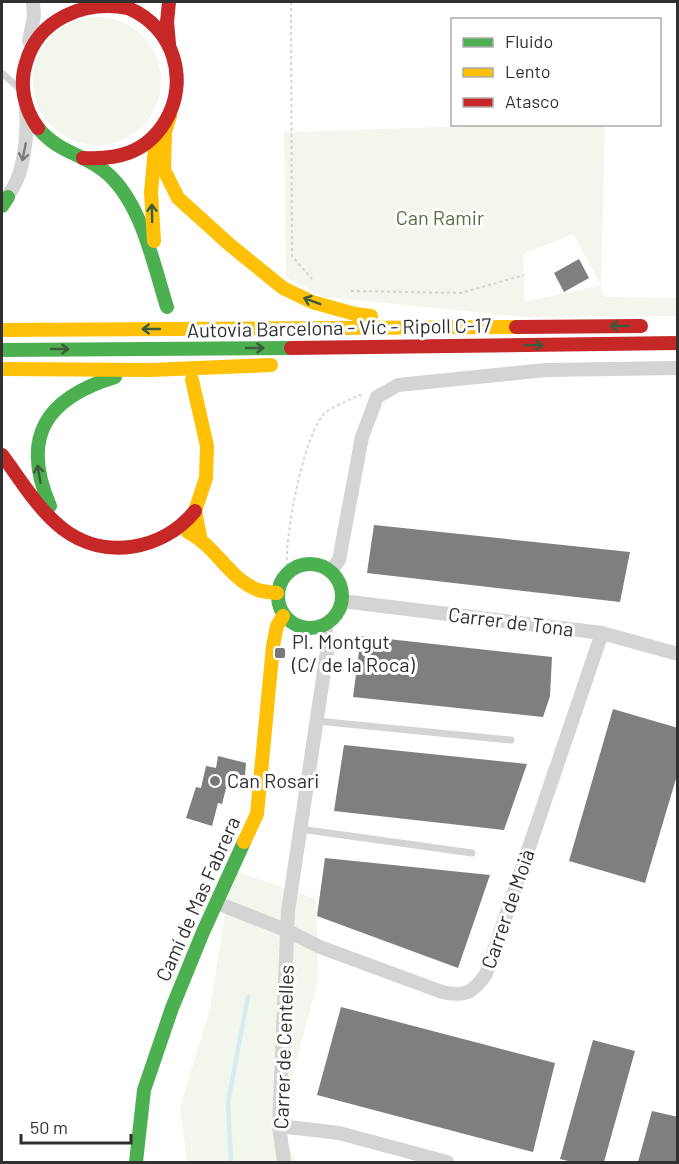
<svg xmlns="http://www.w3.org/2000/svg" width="679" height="1164" font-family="Barlow,sans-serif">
<rect width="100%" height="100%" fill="#fff"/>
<path fill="#f2f6ed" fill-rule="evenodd" d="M33 81a64 64 0 1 1 128 0a64 64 0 1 1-128 0Z
M 508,125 L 605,125 L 601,285 L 604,297 L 677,298 L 677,316 L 525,317 L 324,297 L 286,277 L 284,132 ZM 573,234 L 601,285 L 525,302 L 523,254 Z
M 232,870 L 316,899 L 318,980 L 279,1126 L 296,1162 L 187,1162 L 180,1107 L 210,1009 Z"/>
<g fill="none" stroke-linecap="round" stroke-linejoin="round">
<path stroke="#daeaf3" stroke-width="4.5" d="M 231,1162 L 228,1102 L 248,997"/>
</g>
<path fill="#7f7f7f" d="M 579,259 L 589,278 L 564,292 L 554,273 Z
M 374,525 L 630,552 L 620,602 L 367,573 Z
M 361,636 L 552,657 L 550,696 L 543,717 L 353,697 Z
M 613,709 L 678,728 L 678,772 L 645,883 L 569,861 Z
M 344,745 L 527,764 L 504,830 L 334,811 Z
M 218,756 L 246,763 L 245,776 L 230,773 L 222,804 L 218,803 L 212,826 L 186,818 L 196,787 L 201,788 L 206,766 L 216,768 Z
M 325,858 L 490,875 L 458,968 L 317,916 Z
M 341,1007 L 555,1063 L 533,1152 L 317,1095 Z
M 593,1040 L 635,1051 L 604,1162 L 572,1162 L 560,1159 Z
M 652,1111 L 678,1117 L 678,1162 L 638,1162 Z"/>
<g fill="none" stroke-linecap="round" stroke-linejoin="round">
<path stroke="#d4d4d4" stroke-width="2" stroke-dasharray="3 3" stroke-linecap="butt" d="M 291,2 L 292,256 L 312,279
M 351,291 L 461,293 L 524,275
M 287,572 C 284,539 302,441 323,415 C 329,408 350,400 359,395 L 363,396"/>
<path stroke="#d4d4d4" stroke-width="7" d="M 2,73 L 20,89
M 317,721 L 511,740
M 300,829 L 472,853"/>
<path stroke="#d4d4d4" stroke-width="14" d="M 29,41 L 34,16 L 33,2
M 3,200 C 24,183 28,136 26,111
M 331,571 L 339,560 L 362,437 L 377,397 L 398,385 L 546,370 L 678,368
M 342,601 L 602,633 L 678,654
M 217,903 L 288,931 L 320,947 L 442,992 C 465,997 473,993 486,974 L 602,633
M 279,1126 L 339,1133 L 447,1162
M 284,1162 L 279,1126 L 288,911 L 328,645 L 325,625"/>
<path stroke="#4caf50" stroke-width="14" d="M 38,128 C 58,152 80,153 103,170 C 141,199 153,263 167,307
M 2,206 L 8,197
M 2,350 L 291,348
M 50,506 C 20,437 46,398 115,377
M278 596a32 32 0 1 1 64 0a32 32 0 1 1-64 0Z
M 136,1162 L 144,1090 L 172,1008 L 203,932 L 244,842"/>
<path stroke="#ffc107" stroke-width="14" d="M 170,116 L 165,132 L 164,170 L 178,198 L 230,245 L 283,288 L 312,302 L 355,314 L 371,316
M 154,241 L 151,192 L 155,148
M 2,330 L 516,327
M 2,369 L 150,370 L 271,365
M 192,380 L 207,446 L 206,478 L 195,511 L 200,536
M 188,532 C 216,546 229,579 258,590 C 264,592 271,592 277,593
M 244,842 L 257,814 L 273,646 L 277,626 L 283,616"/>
<path stroke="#c62828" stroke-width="14" d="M 169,2 L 167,22 L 169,44
M 38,128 C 24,109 19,84 26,63 C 38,19 84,0 128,8 C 174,27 190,81 165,122 C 146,153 117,160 83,158
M 516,327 L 641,326
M 291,348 L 678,343
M 2,455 C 21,480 38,510 63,529 C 105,561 163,550 195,511"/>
</g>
<defs><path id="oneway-shaft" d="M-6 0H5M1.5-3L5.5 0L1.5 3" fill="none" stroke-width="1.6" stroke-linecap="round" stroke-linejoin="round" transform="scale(1.5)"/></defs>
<use stroke="#7a7a7a" href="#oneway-shaft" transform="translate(24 152) rotate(101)"/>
<g stroke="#3a5c3b">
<use href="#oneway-shaft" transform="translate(152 213) rotate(-91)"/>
<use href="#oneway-shaft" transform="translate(312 301) rotate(-159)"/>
<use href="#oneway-shaft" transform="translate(619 326) rotate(180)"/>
<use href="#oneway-shaft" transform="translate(151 329) rotate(180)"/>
<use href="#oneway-shaft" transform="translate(534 345) rotate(-1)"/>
<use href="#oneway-shaft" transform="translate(255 348)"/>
<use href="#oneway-shaft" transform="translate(60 349)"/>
<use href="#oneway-shaft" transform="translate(39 474) rotate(-100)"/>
</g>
<g fill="#787878" stroke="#fff" stroke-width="2">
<rect x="274" y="647" width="12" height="12" rx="3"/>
<circle cx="215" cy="781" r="6"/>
</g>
<g text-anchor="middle" stroke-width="6" stroke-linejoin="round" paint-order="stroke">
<g font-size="20" fill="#556e3b" stroke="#fff">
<text x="440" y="225">Can Ramir</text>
</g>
<g font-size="20" fill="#303030" stroke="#fff">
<text transform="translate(339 328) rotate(-1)" y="7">Autovia Barcelona - Vic - Ripoll C-17</text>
<text transform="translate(511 622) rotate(7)" y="7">Carrer de Tona</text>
<text transform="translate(198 899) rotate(-66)" y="7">Camí de Mas Fabrera</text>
<text transform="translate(508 909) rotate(-71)" y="7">Carrer de Moià</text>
<text transform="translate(284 1047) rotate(-88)" y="7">Carrer de Centelles</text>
</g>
<g font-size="20" fill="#303030" stroke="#fff" text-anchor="start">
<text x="292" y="649">Pl. Montgut<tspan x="292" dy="23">(C/ de la Roca)</tspan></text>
<text x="227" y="788">Can Rosari</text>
</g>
</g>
<rect width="679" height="1164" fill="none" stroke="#303030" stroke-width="6"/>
<rect x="451" y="18" width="210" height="108" fill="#ffffff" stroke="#acacac" stroke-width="1.5"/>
<rect x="463" y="38" width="30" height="9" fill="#4caf50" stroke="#acacac" stroke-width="1.5"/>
<text x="505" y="48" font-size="18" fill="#303030">Fluido</text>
<rect x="463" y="68" width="30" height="9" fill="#ffc107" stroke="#acacac" stroke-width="1.5"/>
<text x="505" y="78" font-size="18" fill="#303030">Lento</text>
<rect x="463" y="98" width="30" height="9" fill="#c62828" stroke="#acacac" stroke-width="1.5"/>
<text x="505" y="108" font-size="18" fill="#303030">Atasco</text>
<path d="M21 1134v9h110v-9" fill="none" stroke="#303030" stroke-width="3"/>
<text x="30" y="1134" font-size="18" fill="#303030" stroke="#ffffff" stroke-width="4.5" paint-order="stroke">50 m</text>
</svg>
